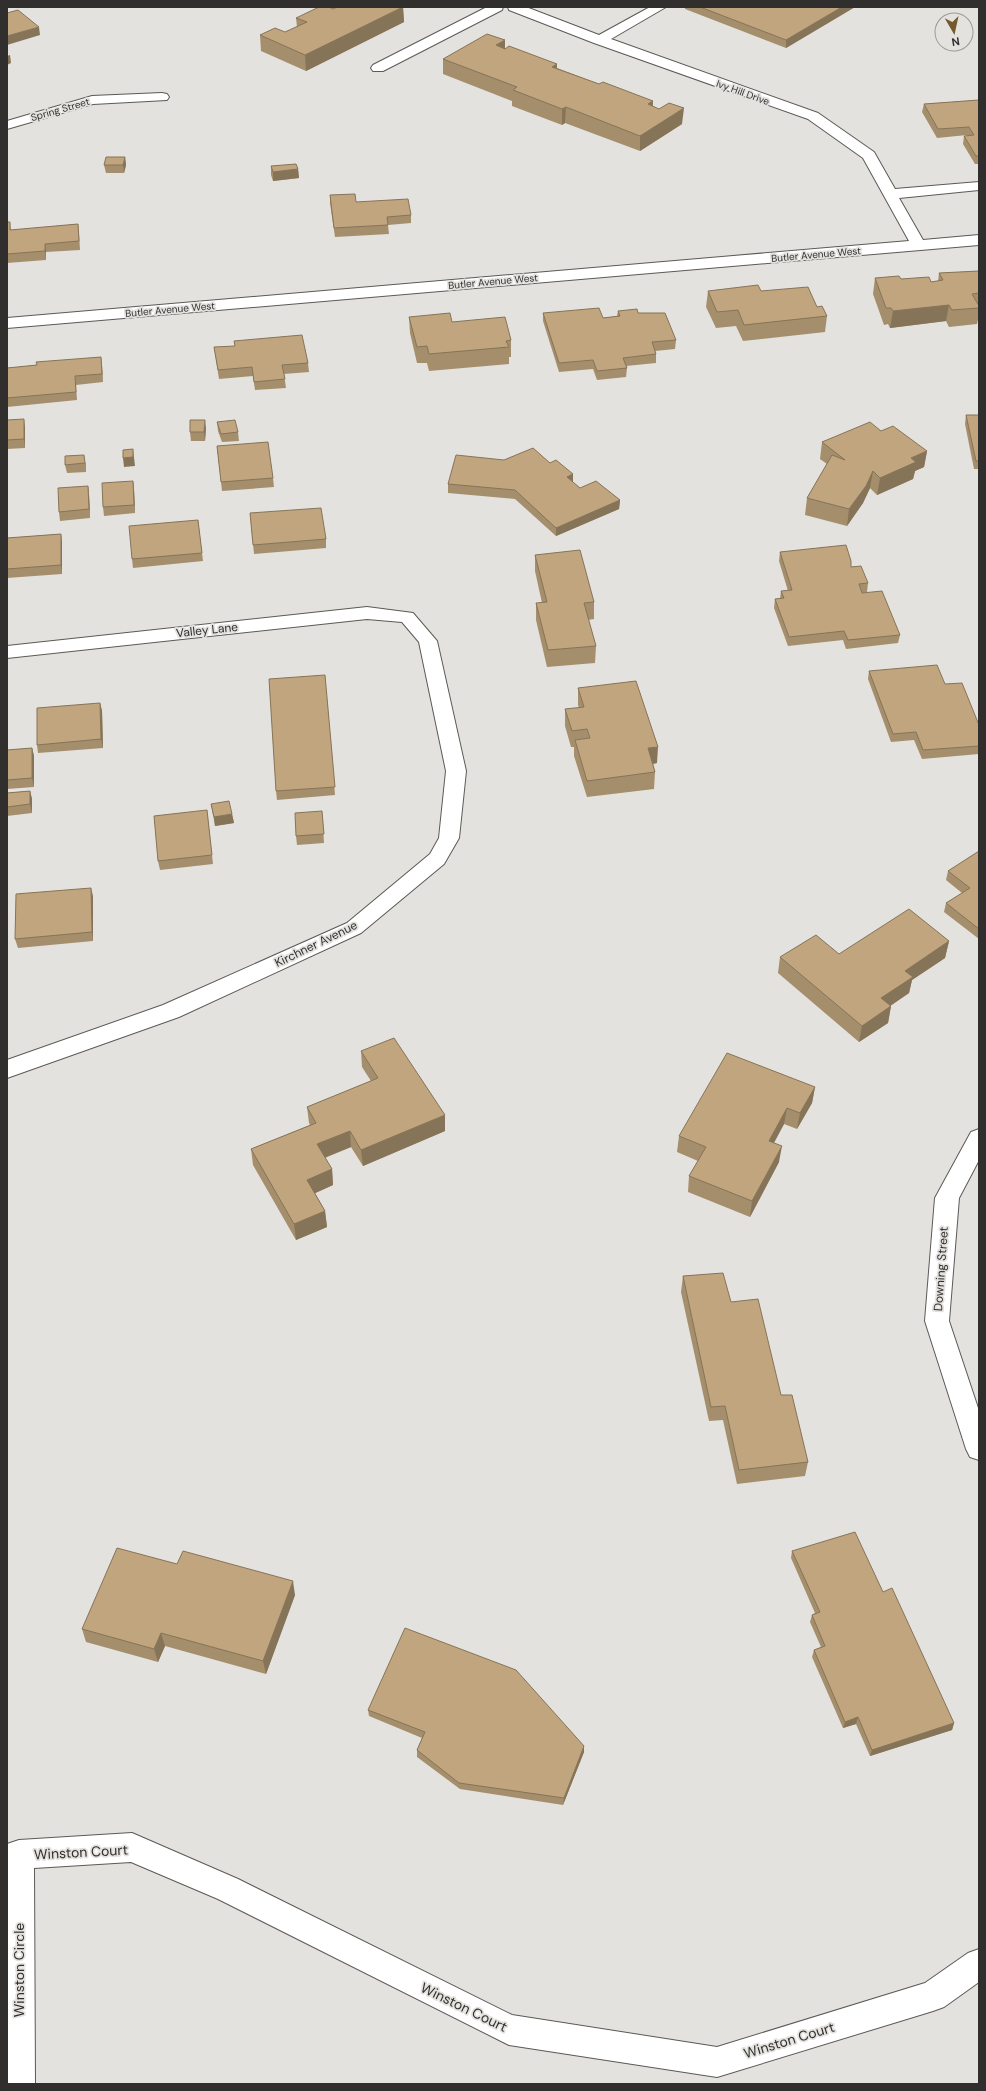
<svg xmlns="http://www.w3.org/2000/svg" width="986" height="2091" font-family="'DM Sans',sans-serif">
<rect width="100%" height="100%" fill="#e4e2de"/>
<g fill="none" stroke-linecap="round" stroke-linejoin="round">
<g stroke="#5c5956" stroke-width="2">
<path id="minor" d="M 487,7 L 503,7 L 502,10 L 383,71 L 373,71 L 371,68 L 373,65 Z
M 508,7 L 526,7 L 599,35 L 650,7 L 666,7 L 611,39 L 818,113 L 874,152 L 895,189 L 979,182 L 979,190 L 899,198 L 923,240 L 979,235 L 979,245 L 7,328 L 7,318 L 909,241 L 863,158 L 808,119 L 594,43 L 509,10 Z
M 162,93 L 167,94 L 169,97 L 167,100 L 93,104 L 7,129 L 7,121 L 92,96 Z
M 367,607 L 413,613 L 437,641 L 466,771 L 459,838 L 444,864 L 361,933 L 179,1017 L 7,1078 L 7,1060 L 163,1005 L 347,923 L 430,854 L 439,838 L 446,771 L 419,642 L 402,622 L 367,619 L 7,658 L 7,646 Z
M 979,1129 L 979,1160 L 959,1198 L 949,1321 L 979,1411 L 979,1460 L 970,1457 L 966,1449 L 925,1321 L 935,1198 L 971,1132 Z
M 132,1833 L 238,1879 L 512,2015 L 717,2047 L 925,1983 L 968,1953 L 979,1949 L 979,1982 L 944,2007 L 933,2011 L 717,2077 L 509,2045 L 218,1899 L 131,1862 L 34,1868 L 35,2084 L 7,2084 L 7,1844 L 19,1840 Z"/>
</g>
<use href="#minor" fill="#fff" fill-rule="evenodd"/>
</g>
<path fill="#a58e6c" d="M 403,7 L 404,22 L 306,71 L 261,51 L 260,35 L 285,32 L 297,27 L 296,18 L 333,9 Z
M 685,7 L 855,7 L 786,48 L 685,9 Z
M 505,49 L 557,64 L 557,68 L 599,84 L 653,101 L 653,106 L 682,124 L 640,151 L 565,123 L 562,125 L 512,106 L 512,101 L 443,74 L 443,59 Z
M 979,100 L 979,164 L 975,164 L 963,144 L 964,136 L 968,136 L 967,135 L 937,138 L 922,112 L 924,104 Z
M 125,157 L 126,165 L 124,173 L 106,173 L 104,165 Z
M 271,166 L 298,169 L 299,178 L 273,181 L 271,175 Z
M 330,195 L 356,202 L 411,215 L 411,223 L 388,225 L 389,234 L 335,237 L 330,203 Z
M 7,222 L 10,222 L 11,230 L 78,224 L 79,233 L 80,250 L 46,252 L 46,260 L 7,263 Z
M 979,271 L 979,315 L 977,324 L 949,327 L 946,321 L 890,328 L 888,324 L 884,325 L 873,294 L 875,278 L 901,279 L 931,282 L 938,281 L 939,273 Z
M 708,291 L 761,291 L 817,307 L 827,316 L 825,332 L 743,341 L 736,326 L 716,328 L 706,307 Z
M 618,311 L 638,313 L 676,340 L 675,349 L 655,351 L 656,354 L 656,363 L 626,366 L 627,368 L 626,377 L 597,380 L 593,369 L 559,372 L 543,321 L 543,313 L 603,318 L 617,316 Z
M 409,317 L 452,322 L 511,340 L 511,357 L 509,357 L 509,364 L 429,371 L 427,363 L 417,363 L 410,333 Z
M 214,347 L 308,363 L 309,372 L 284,374 L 286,388 L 255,390 L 253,376 L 219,379 Z
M 101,357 L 103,382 L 76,385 L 77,400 L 7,407 L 7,368 L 37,365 Z
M 966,415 L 979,415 L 979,469 L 974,469 L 965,424 Z
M 7,420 L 25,427 L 25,448 L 7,449 Z
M 217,422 L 238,432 L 239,441 L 222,442 L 218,431 Z
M 206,428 L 205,441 L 191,441 L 190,432 Z
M 881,431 L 927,451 L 924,467 L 915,471 L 913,479 L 877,495 L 870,488 L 863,503 L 847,526 L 805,515 L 807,498 L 827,464 L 820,459 L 822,442 Z
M 217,446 L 273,478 L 274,487 L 222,491 Z
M 65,456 L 86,463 L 86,472 L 67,473 L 65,465 Z
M 504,460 L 550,463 L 573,474 L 573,482 L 580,488 L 620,500 L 619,509 L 556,536 L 515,499 L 448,493 L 448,484 Z
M 133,481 L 134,489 L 135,513 L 104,516 L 103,507 Z
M 88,486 L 89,494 L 90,518 L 60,521 L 59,512 Z
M 250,513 L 326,539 L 326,548 L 254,554 Z
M 198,520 L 203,561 L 133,568 L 132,559 Z
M 61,534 L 62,543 L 62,574 L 7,578 L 7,538 Z
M 780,552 L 851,567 L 868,583 L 867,592 L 862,593 L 900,635 L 898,643 L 846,649 L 843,640 L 788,646 L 774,608 L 775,599 L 780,599 L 781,591 L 788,591 L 779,561 Z
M 535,555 L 594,602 L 594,619 L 588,620 L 596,646 L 595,663 L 547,667 L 536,620 L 536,603 L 542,603 L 535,571 Z
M 869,671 L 945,684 L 979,725 L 979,754 L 922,759 L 914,740 L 891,742 L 868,679 Z
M 325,675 L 335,795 L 277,800 L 276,791 Z
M 578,688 L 657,763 L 653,764 L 655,772 L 654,789 L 587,797 L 574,756 L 574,747 L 571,747 L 565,726 L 565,709 L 579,708 L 578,705 Z
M 100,703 L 102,711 L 103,748 L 38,753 L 37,745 Z
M 32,748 L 34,756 L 34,787 L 7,789 L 7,750 Z
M 30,791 L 32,799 L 32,813 L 7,816 L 7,793 Z
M 211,804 L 232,814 L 234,823 L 215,826 Z
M 207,810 L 213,864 L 160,870 L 158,861 Z
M 322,811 L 324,843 L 297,845 L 296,836 Z
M 979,851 L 979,939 L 944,912 L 946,903 L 962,893 L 946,880 L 948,871 Z
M 93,896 L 93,941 L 18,948 L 15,939 Z
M 949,941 L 945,958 L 912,980 L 909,993 L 890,1006 L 891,1006 L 888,1023 L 859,1042 L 778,973 L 780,957 L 839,954 Z
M 361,1051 L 445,1131 L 363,1166 L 351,1147 L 325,1158 L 332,1169 L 333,1185 L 315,1193 L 325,1211 L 327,1227 L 296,1240 L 253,1165 L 251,1149 L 310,1125 L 309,1123 L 307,1107 L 371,1081 L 362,1067 Z
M 815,1087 L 812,1103 L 797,1129 L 784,1124 L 774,1143 L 779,1162 L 750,1217 L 688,1192 L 689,1176 L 698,1161 L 677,1152 L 679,1136 Z
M 683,1276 L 731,1302 L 781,1395 L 808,1462 L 805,1476 L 737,1484 L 723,1420 L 709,1421 L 681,1292 Z
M 792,1551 L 883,1592 L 954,1723 L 952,1730 L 870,1756 L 856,1724 L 843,1728 L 812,1657 L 814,1650 L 821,1647 L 810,1622 L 812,1615 L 815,1613 L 791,1558 Z
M 295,1595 L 266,1674 L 165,1646 L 158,1662 L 86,1642 L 82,1629 Z
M 368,1710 L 584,1746 L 584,1752 L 563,1805 L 460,1789 L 417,1757 L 417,1750 L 422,1738 L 369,1716 Z"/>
<path fill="#867458" d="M 403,7 L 404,22 L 306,71 L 305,55 Z
M 842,7 L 855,7 L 786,48 L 786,40 Z
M 39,27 L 40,35 L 7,45 L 7,36 Z
M 505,40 L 505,56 L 496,45 Z
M 10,55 L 11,63 L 7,65 L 7,56 Z
M 557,64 L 556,80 L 552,67 Z
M 653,101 L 652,116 L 648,104 Z
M 566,107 L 565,123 L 562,125 L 562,109 Z
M 684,108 L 682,124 L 640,151 L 640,136 Z
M 125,157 L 126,165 L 124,173 L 123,165 Z
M 298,169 L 299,178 L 273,181 L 273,172 Z
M 45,244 L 46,252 L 46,260 L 45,251 Z
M 949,305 L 946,321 L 890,328 L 893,311 Z
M 101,357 L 102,365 L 103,382 L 102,374 Z
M 24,419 L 25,427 L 25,448 L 24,439 Z
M 205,420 L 206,428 L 205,441 L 204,432 Z
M 133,449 L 135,466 L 124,467 L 123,458 Z
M 927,451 L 924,467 L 915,471 L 913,479 L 877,495 L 880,478 L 911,458 Z
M 873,471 L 870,488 L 863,503 L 847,526 L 849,509 Z
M 573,474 L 573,483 L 567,477 Z
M 133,481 L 134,489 L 135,513 L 134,505 Z
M 88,486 L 89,494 L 90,518 L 89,509 Z
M 620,500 L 619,509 L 556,536 L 556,528 Z
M 61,534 L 62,543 L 62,574 L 61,565 Z
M 100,703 L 102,711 L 103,748 L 101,739 Z
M 658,747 L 657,763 L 646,765 L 648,748 Z
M 32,748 L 34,756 L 34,787 L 32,778 Z
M 30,791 L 32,799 L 32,813 L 30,804 Z
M 232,814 L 234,823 L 215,826 L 214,817 Z
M 91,888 L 93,896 L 93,941 L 92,932 Z
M 949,941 L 945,958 L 912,980 L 909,993 L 877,1015 L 881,998 L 905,971 Z
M 891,1006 L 888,1023 L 859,1042 L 862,1026 Z
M 815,1087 L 812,1103 L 797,1129 L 800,1113 Z
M 787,1108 L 784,1124 L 766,1157 L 769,1141 Z
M 445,1115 L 445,1131 L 363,1166 L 361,1150 Z
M 350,1131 L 351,1147 L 318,1160 L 317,1144 Z
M 782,1146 L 779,1162 L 750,1217 L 752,1201 Z
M 332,1169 L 333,1185 L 309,1196 L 307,1180 Z
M 325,1211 L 327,1227 L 296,1240 L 294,1224 Z
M 293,1581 L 295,1595 L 266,1674 L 263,1661 Z
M 161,1633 L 165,1646 L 158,1662 L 154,1649 Z
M 858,1717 L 856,1724 L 843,1728 L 845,1722 Z
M 954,1723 L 952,1730 L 870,1756 L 872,1750 Z
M 584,1746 L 584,1752 L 563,1805 L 564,1798 Z"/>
<path fill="#c0a57e" stroke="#867458" d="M 319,7 L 329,7 L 333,9 L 337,7 L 403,7 L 305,55 L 260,35 L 275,28 L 285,32 L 307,22 L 296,18 Z
M 700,7 L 842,7 L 786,40 Z
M 18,10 L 39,27 L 7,36 L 7,13 Z
M 487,34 L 505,40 L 496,45 L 505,49 L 509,46 L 557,64 L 552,67 L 599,84 L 603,82 L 653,101 L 648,104 L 659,109 L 669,103 L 684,108 L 640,136 L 566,107 L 562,109 L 513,90 L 517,87 L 443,59 Z
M 979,100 L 979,156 L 976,156 L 964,136 L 974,135 L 969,127 L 938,129 L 924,104 Z
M 106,157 L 125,157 L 123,165 L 104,165 Z
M 296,164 L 298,169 L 273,172 L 271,166 Z
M 355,194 L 356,202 L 408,199 L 411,215 L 387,217 L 388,225 L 334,228 L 330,195 Z
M 7,222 L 10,222 L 10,230 L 78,224 L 79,241 L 45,244 L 45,251 L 7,254 Z
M 979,271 L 979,293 L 972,294 L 979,306 L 979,308 L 952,310 L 949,305 L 893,311 L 891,308 L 886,308 L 875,278 L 899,276 L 901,279 L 929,277 L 931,282 L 943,280 L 939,273 Z
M 758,285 L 761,291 L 808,287 L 817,307 L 822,306 L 827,316 L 744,325 L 738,310 L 717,312 L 708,291 Z
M 599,308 L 603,318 L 620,316 L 618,311 L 637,309 L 638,313 L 665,313 L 676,340 L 652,342 L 656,354 L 623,358 L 627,368 L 597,371 L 593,360 L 559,363 L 543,313 Z
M 450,313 L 452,322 L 505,317 L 511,340 L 506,341 L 509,347 L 429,354 L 427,346 L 417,347 L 409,317 Z
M 302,335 L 308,363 L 282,365 L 285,379 L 254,382 L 252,367 L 218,370 L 214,347 L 235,346 L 234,341 Z
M 101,357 L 102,374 L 75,376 L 76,392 L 7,398 L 7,368 L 37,365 L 36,362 Z
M 966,415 L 979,415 L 979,461 L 976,461 Z
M 24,419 L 24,439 L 7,440 L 7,420 Z
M 190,420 L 205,420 L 204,432 L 190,432 Z
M 235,420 L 238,432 L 221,434 L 217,422 Z
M 870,422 L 881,431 L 893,426 L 927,451 L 911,458 L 916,462 L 880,478 L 873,471 L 866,486 L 849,509 L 807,498 L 832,455 L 845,460 L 822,442 Z
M 268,442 L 273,478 L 221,482 L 217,446 Z
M 533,448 L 550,463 L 556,460 L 573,474 L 567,477 L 580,488 L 596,481 L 620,500 L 556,528 L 515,490 L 448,484 L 456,455 L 504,460 Z
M 133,449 L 133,457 L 123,458 L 123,450 Z
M 84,455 L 85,463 L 65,465 L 65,456 Z
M 133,481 L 134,505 L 103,507 L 102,483 Z
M 88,486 L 89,509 L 59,512 L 58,488 Z
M 321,508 L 326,539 L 253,545 L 250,513 Z
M 198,520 L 202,553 L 132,559 L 129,526 Z
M 61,534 L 61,565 L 7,569 L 7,538 Z
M 846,545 L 851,561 L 851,567 L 861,566 L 868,583 L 859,584 L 862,593 L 882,591 L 900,635 L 848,640 L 844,631 L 789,637 L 775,599 L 784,598 L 781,591 L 792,590 L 780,552 Z
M 580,550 L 594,602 L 584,603 L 596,646 L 548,650 L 536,603 L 547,602 L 535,555 Z
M 937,665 L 945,684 L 962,683 L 979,725 L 979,746 L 923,750 L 916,732 L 893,734 L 869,671 Z
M 325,675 L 335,787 L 276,791 L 269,679 Z
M 636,681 L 658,747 L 648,748 L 655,772 L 587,781 L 575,740 L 590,738 L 587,729 L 572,731 L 565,709 L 584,707 L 578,688 Z
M 100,703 L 101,739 L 37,745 L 37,708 Z
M 32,748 L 32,778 L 7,780 L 7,750 Z
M 30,791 L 30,804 L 7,807 L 7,793 Z
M 229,801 L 232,814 L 214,817 L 211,804 Z
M 207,810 L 212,855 L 158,861 L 154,816 Z
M 322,811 L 324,834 L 296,836 L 295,813 Z
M 979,851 L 979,929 L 946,903 L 970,888 L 948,871 Z
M 91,888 L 92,932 L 15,939 L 16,894 Z
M 909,909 L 949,941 L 905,971 L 913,977 L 881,998 L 891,1006 L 862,1026 L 780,957 L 816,935 L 839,954 Z
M 394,1038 L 445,1115 L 361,1150 L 350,1131 L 317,1144 L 332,1169 L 307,1180 L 325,1211 L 294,1224 L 251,1149 L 316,1123 L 307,1107 L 378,1078 L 361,1051 Z
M 727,1053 L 815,1087 L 800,1113 L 787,1108 L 769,1141 L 782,1146 L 752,1201 L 689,1176 L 706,1147 L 679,1136 Z
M 723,1273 L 731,1302 L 758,1299 L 781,1395 L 792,1395 L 808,1462 L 739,1470 L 725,1406 L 711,1407 L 683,1276 Z
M 855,1532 L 883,1592 L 892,1588 L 954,1723 L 872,1750 L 858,1717 L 845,1722 L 814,1650 L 825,1646 L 812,1615 L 820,1612 L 792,1551 Z
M 117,1548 L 177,1564 L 183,1551 L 293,1581 L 263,1661 L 161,1633 L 154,1649 L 82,1629 Z
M 405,1628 L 516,1670 L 584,1746 L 564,1798 L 459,1783 L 417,1750 L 425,1732 L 368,1710 Z"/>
<g text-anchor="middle" stroke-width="3.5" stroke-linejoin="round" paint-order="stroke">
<g font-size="10" fill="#302f2e" stroke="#e4e2de">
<text transform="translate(743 92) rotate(20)" y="4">Ivy Hill Drive</text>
<text transform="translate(60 109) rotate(-16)" y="4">Spring Street</text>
<text transform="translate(816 254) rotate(-5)" y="4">Butler Avenue West</text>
<text transform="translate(493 281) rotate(-5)" y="4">Butler Avenue West</text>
<text transform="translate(170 309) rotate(-5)" y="4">Butler Avenue West</text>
</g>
<g font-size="12" fill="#302f2e" stroke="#e4e2de">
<text transform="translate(207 630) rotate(-6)" y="4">Valley Lane</text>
<text transform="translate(316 944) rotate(-26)" y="4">Kirchner Avenue</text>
<text transform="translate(941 1269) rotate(-86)" y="4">Downing Street</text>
</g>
<g font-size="14" fill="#302f2e" stroke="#e4e2de">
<text transform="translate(81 1852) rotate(-3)" y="5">Winston Court</text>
<text transform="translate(19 1970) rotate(-90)" y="5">Winston Circle</text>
<text transform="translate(464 2007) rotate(26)" y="5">Winston Court</text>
<text transform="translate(789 2040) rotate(-17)" y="5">Winston Court</text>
</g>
</g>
<rect width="986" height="2091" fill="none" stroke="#302f2e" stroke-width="16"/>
<g transform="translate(954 32) rotate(171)"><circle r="19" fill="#e4e2de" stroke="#9c9a98"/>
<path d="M0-3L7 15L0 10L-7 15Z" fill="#75592c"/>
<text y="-6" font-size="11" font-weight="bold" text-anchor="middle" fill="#302f2e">N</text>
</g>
</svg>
